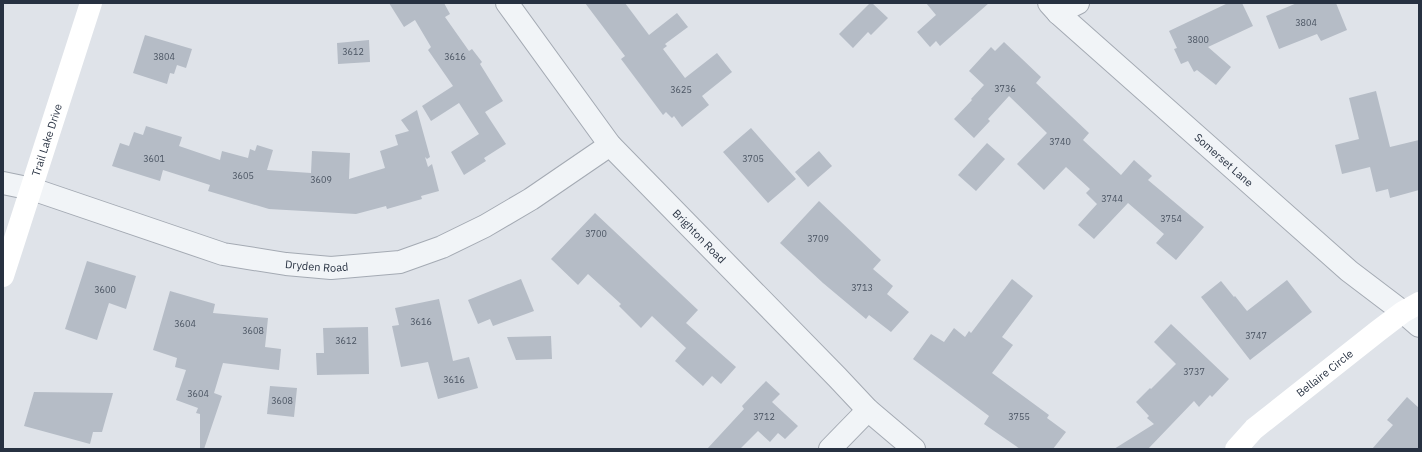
<svg xmlns="http://www.w3.org/2000/svg" width="1422" height="452" font-family="'IBM Plex Sans',sans-serif">
<rect width="100%" height="100%" fill="#dfe3e9"/>
<path fill="#b5bcc6" d="M 389,3 L 444,3 L 450,14 L 445,17 L 469,51 L 472,49 L 482,62 L 480,64 L 503,101 L 485,112 L 506,144 L 484,158 L 486,161 L 464,175 L 451,152 L 479,134 L 459,103 L 431,121 L 422,106 L 453,86 L 428,50 L 431,47 L 415,20 L 404,27 Z
M 585,3 L 625,3 L 649,35 L 677,13 L 688,27 L 665,44 L 667,46 L 663,49 L 685,78 L 717,53 L 732,72 L 702,96 L 709,105 L 682,127 L 674,116 L 672,118 L 666,112 L 663,115 L 621,59 L 625,56 Z
M 870,3 L 872,3 L 888,18 L 871,35 L 868,32 L 853,48 L 839,34 Z
M 926,3 L 989,3 L 940,46 L 936,41 L 930,47 L 917,32 L 936,15 Z
M 1228,3 L 1242,3 L 1253,26 L 1208,47 L 1231,67 L 1216,85 L 1197,70 L 1194,72 L 1188,61 L 1181,64 L 1174,49 L 1177,48 L 1169,31 Z
M 1297,3 L 1336,3 L 1347,30 L 1321,41 L 1317,34 L 1279,49 L 1266,16 Z
M 145,35 L 192,49 L 186,68 L 177,65 L 174,74 L 170,73 L 167,84 L 133,73 Z
M 369,40 L 370,62 L 338,64 L 337,43 Z
M 1004,42 L 1041,77 L 1036,83 L 1089,133 L 1083,140 L 1121,175 L 1134,160 L 1152,176 L 1148,180 L 1204,227 L 1176,260 L 1156,243 L 1164,234 L 1128,203 L 1094,239 L 1078,225 L 1097,204 L 1086,193 L 1090,189 L 1066,167 L 1044,190 L 1017,164 L 1047,133 L 1009,96 L 988,119 L 990,121 L 974,138 L 954,119 L 972,100 L 971,99 L 984,85 L 969,71 L 991,47 L 995,51 Z
M 1376,91 L 1390,147 L 1419,140 L 1419,190 L 1390,198 L 1388,189 L 1376,192 L 1370,167 L 1342,174 L 1335,145 L 1359,139 L 1349,98 Z
M 417,110 L 430,157 L 427,159 L 425,157 L 428,167 L 432,164 L 439,191 L 421,196 L 422,199 L 387,209 L 386,206 L 356,214 L 269,209 L 208,191 L 210,185 L 163,170 L 160,181 L 112,166 L 120,143 L 129,146 L 134,132 L 143,135 L 146,126 L 182,137 L 179,146 L 220,160 L 222,151 L 248,158 L 250,149 L 255,151 L 257,145 L 273,150 L 267,170 L 311,173 L 312,151 L 350,153 L 349,179 L 385,168 L 380,151 L 398,145 L 395,135 L 409,131 L 401,120 Z
M 751,128 L 796,179 L 768,203 L 723,152 Z
M 987,143 L 1005,159 L 976,191 L 958,175 Z
M 819,151 L 832,166 L 808,187 L 795,172 Z
M 819,201 L 881,260 L 873,269 L 893,286 L 887,294 L 909,312 L 891,332 L 869,315 L 866,319 L 823,283 L 780,243 Z
M 595,213 L 698,310 L 686,323 L 736,367 L 721,384 L 712,376 L 703,386 L 675,361 L 686,348 L 652,316 L 641,328 L 619,306 L 621,304 L 588,274 L 578,285 L 551,259 Z
M 87,261 L 136,276 L 126,309 L 109,303 L 97,340 L 65,329 Z
M 521,279 L 534,311 L 493,326 L 490,319 L 478,324 L 468,300 Z
M 1012,279 L 1033,296 L 1002,337 L 1013,345 L 992,373 L 1049,415 L 1047,418 L 1066,432 L 1053,449 L 1020,449 L 984,424 L 989,416 L 913,359 L 931,334 L 944,342 L 954,328 L 965,337 L 969,331 L 971,333 Z
M 1287,280 L 1312,312 L 1250,360 L 1201,297 L 1221,281 L 1234,297 L 1235,296 L 1247,311 Z
M 170,291 L 215,304 L 213,313 L 268,318 L 265,347 L 281,349 L 279,370 L 223,363 L 214,393 L 222,396 L 204,449 L 200,449 L 200,414 L 196,413 L 198,408 L 176,400 L 186,370 L 175,367 L 177,358 L 153,350 Z
M 439,299 L 453,361 L 469,357 L 478,388 L 438,399 L 428,362 L 401,367 L 392,326 L 399,325 L 395,308 Z
M 1171,324 L 1229,379 L 1212,397 L 1210,395 L 1199,407 L 1194,401 L 1148,449 L 1114,449 L 1154,424 L 1147,418 L 1149,416 L 1136,402 L 1150,388 L 1151,389 L 1176,364 L 1154,342 Z
M 368,327 L 369,374 L 317,375 L 316,353 L 324,353 L 323,328 Z
M 551,336 L 552,359 L 516,360 L 507,337 Z
M 766,381 L 780,394 L 772,402 L 798,426 L 785,439 L 778,433 L 770,442 L 758,431 L 740,449 L 707,449 L 744,409 L 742,406 Z
M 270,386 L 297,388 L 294,417 L 267,414 Z
M 34,392 L 113,393 L 102,432 L 93,432 L 90,444 L 24,426 Z
M 1407,397 L 1419,408 L 1419,449 L 1372,449 L 1393,425 L 1387,420 Z"/>
<g fill="none" stroke-linecap="round" stroke-linejoin="round">
<g stroke="#a4aab3" stroke-width="24">
<g id="street">
<path id="s1" d="M 507,3 L 610,145 L 837,377 L 868,410 L 914,449"/>
<path id="s2" d="M 1049,3 L 1058,13 L 1349,271 L 1403,312 L 1419,326"/>
<path d="M 1058,13 L 1078,3"/>
<path id="s3" d="M 3,183 L 32,189 L 223,254 L 286,264 L 331,268 L 400,262 L 442,247 L 485,226 L 531,199 L 610,145"/>
<path d="M 830,449 L 868,410"/>
</g>
</g>
<use href="#street" stroke="#f1f4f7" stroke-width="22"/>
<g stroke="#fff" stroke-width="22">
<path id="s4" d="M 3,276 L 91,3"/>
<path id="s5" d="M 1236,449 L 1254,429 L 1378,331 L 1403,312 L 1419,303"/>
</g>
</g>
<g text-anchor="middle" stroke-width="4" stroke-linejoin="round" paint-order="stroke">
<g font-size="9" fill="#4a5462">
<text x="1306" y="26">3804</text>
<text x="1198" y="43">3800</text>
<text x="353" y="55">3612</text>
<text x="164" y="60">3804</text>
<text x="455" y="60">3616</text>
<text x="1005" y="92">3736</text>
<text x="681" y="93">3625</text>
<text x="1060" y="145">3740</text>
<text x="154" y="162">3601</text>
<text x="753" y="162">3705</text>
<text x="243" y="179">3605</text>
<text x="321" y="183">3609</text>
<text x="1112" y="202">3744</text>
<text x="1171" y="222">3754</text>
<text x="596" y="237">3700</text>
<text x="818" y="242">3709</text>
<text x="862" y="291">3713</text>
<text x="105" y="293">3600</text>
<text x="421" y="325">3616</text>
<text x="185" y="327">3604</text>
<text x="253" y="334">3608</text>
<text x="1256" y="339">3747</text>
<text x="346" y="344">3612</text>
<text x="1194" y="375">3737</text>
<text x="454" y="383">3616</text>
<text x="198" y="397">3604</text>
<text x="282" y="404">3608</text>
<text x="764" y="420">3712</text>
<text x="1019" y="420">3755</text>
</g>
<g font-size="11" fill="#273141" stroke="#eef2f6">
<text dy="4" stroke="none"><textPath href="#s4" startOffset="143">Trail Lake Drive</textPath></text>
<text dy="4" stroke="none"><textPath href="#s2" startOffset="235">Somerset Lane</textPath></text>
<text dy="4" stroke="none"><textPath href="#s1" startOffset="303">Brighton Road</textPath></text>
<text dy="4" stroke="none"><textPath href="#s3" startOffset="326">Dryden Road</textPath></text>
<text dy="4" stroke="none"><textPath href="#s5" startOffset="117">Bellaire Circle</textPath></text>
</g>
</g>
<rect width="1422" height="452" fill="none" stroke="#273141" stroke-width="8"/>
</svg>
